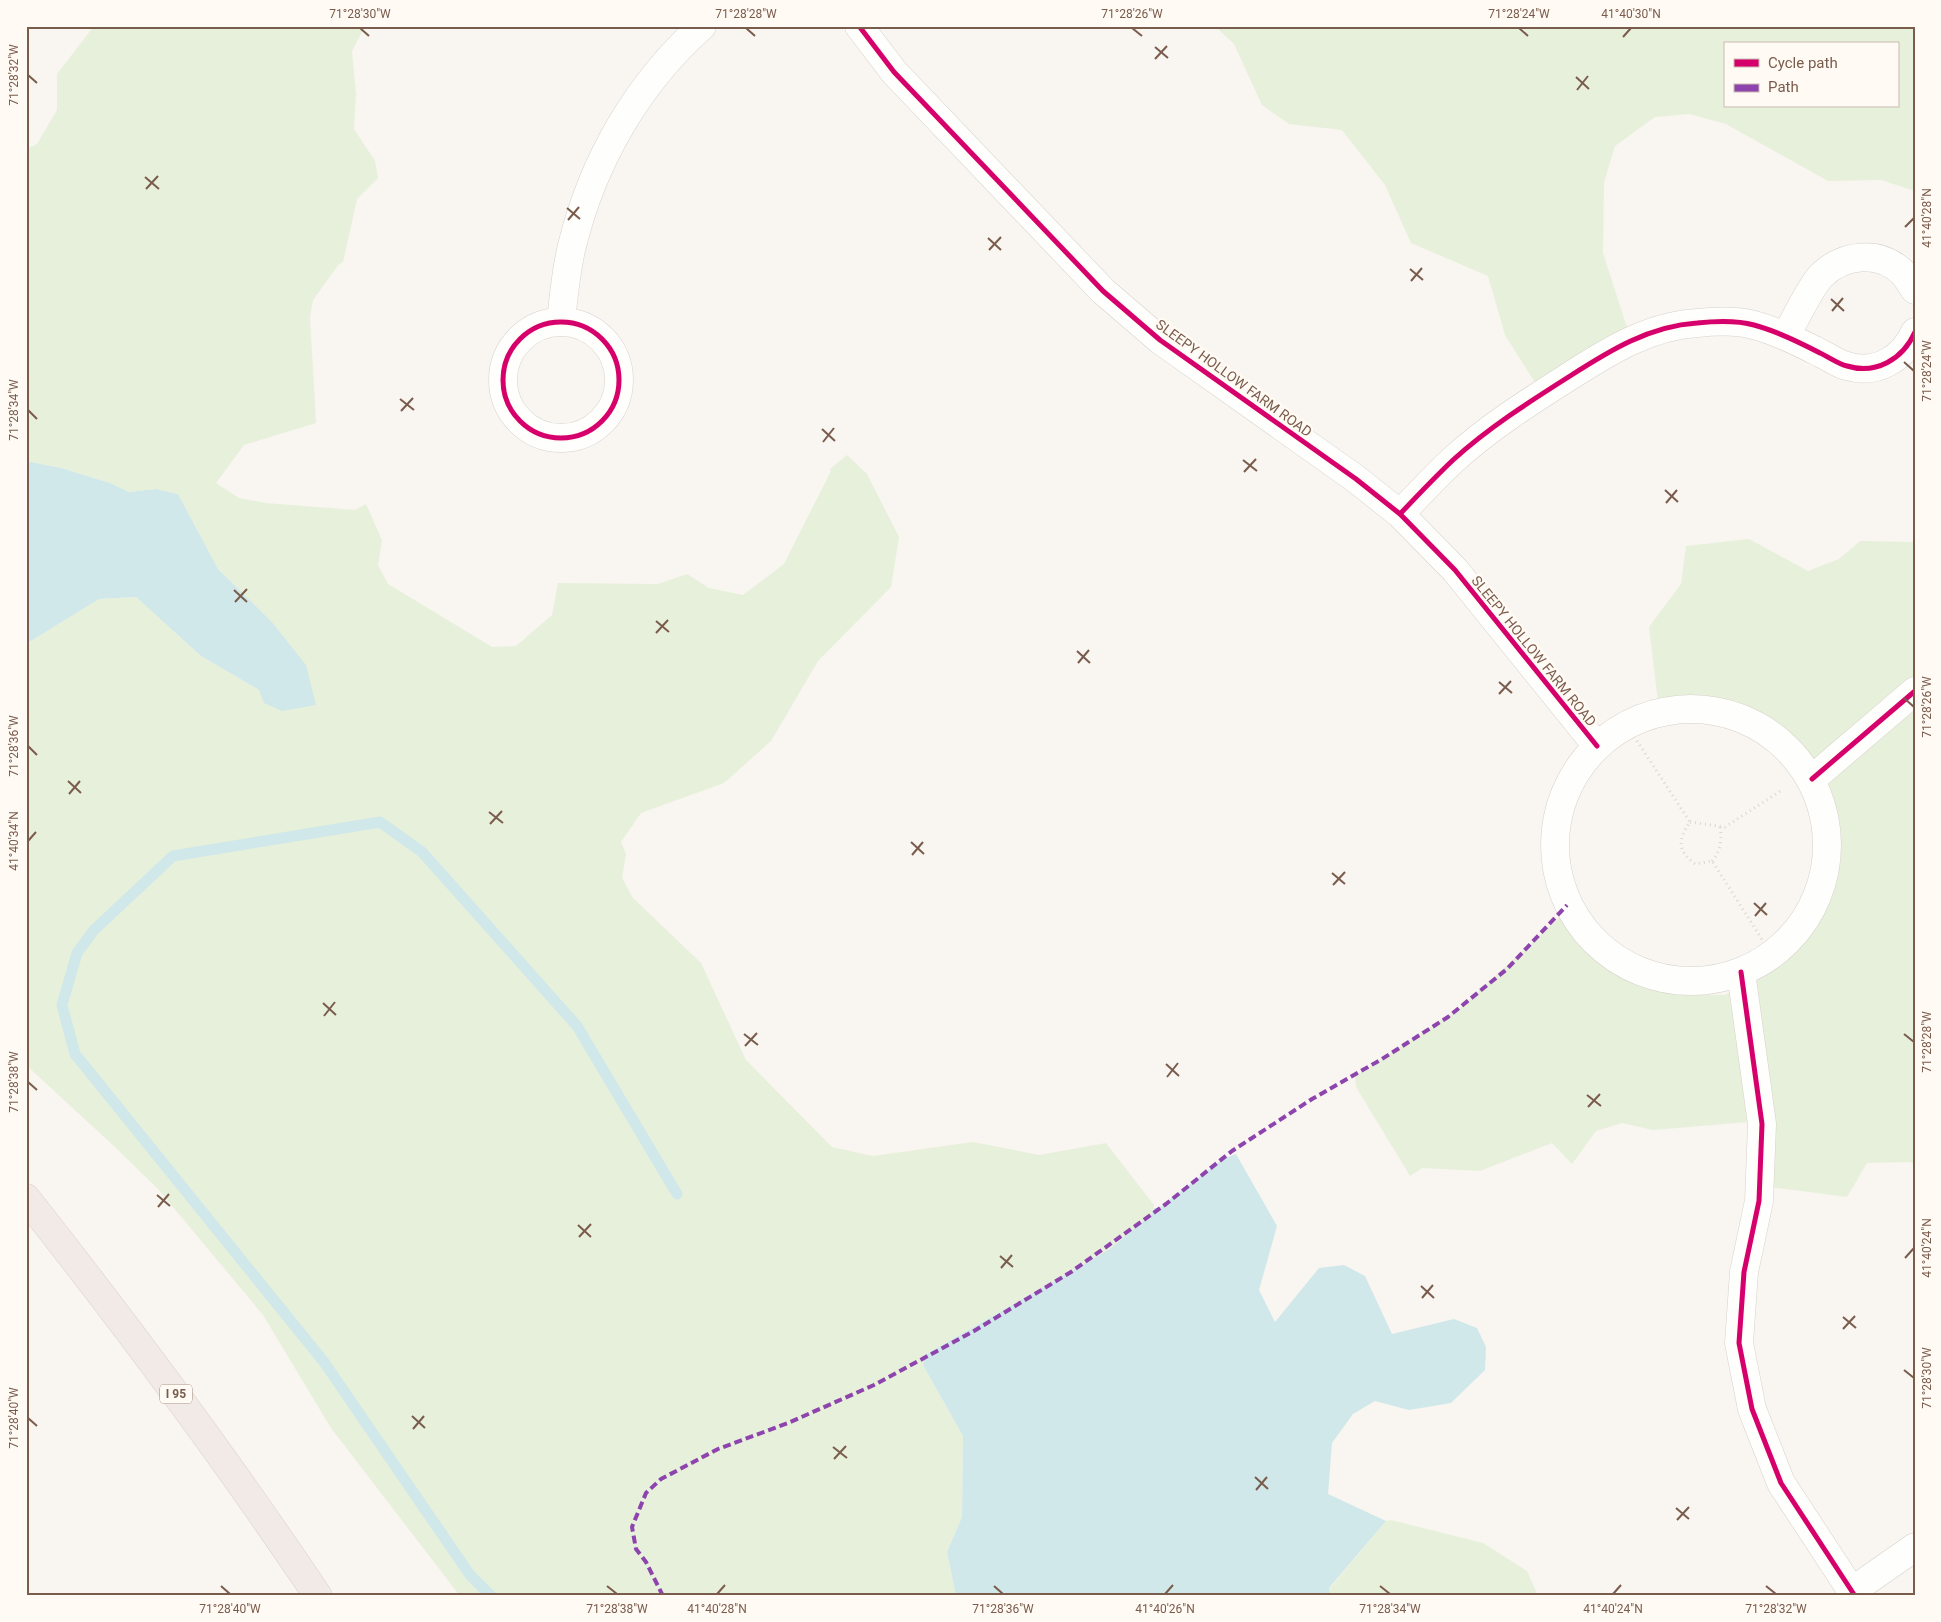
<svg xmlns="http://www.w3.org/2000/svg" width="1941" height="1622" font-family="Roboto,sans-serif">
<rect width="100%" height="100%" fill="#f9f5f0"/>
<path fill="#e7f0db" fill-rule="evenodd" d="M 94,26 L 365,26 L 352,51 L 356,94 L 354,129 L 375,161 L 378,178 L 357,199 L 343,262 L 339,264 L 313,300 L 310,317 L 316,423 L 244,445 L 216,483 L 239,498 L 266,503 L 355,510 L 366,504 L 382,540 L 378,565 L 388,584 L 492,647 L 516,646 L 552,615 L 558,583 L 658,584 L 687,574 L 709,588 L 743,595 L 784,564 L 831,471 L 830,469 L 847,455 L 867,474 L 899,537 L 891,587 L 818,661 L 771,741 L 724,783 L 641,813 L 621,842 L 626,854 L 622,878 L 633,898 L 701,963 L 746,1060 L 832,1147 L 873,1156 L 973,1142 L 1039,1155 L 1106,1143 L 1154,1205 L 1151,1215 L 1110,1249 L 925,1355 L 923,1365 L 963,1436 L 962,1517 L 947,1552 L 956,1596 L 460,1596 L 331,1428 L 263,1315 L 158,1189 L 116,1148 L 26,1065 L 26,644 L 99,599 L 136,597 L 201,656 L 259,690 L 271,621 L 218,569 L 178,494 L 156,489 L 129,492 L 110,483 L 61,468 L 26,461 L 26,149 L 37,144 L 57,110 L 57,74 Z
M 1215,26 L 1915,26 L 1915,191 L 1881,180 L 1828,181 L 1726,124 L 1689,114 L 1655,117 L 1615,146 L 1604,182 L 1603,253 L 1634,349 L 1541,392 L 1505,335 L 1488,276 L 1411,243 L 1385,185 L 1342,130 L 1289,124 L 1262,105 L 1234,44 ZM 1725,44 L 1897,44 L 1897,106 L 1725,106 Z
M 1749,539 L 1808,571 L 1839,559 L 1860,541 L 1912,542 L 1915,540 L 1915,1164 L 1909,1162 L 1867,1163 L 1847,1197 L 1762,1186 L 1749,1122 L 1653,1130 L 1622,1123 L 1596,1131 L 1572,1164 L 1552,1143 L 1480,1171 L 1422,1168 L 1410,1176 L 1356,1087 L 1355,1076 L 1460,1008 L 1562,915 L 1640,978 L 1681,995 L 1725,995 L 1772,969 L 1814,918 L 1831,879 L 1837,851 L 1821,767 L 1721,708 L 1673,705 L 1658,702 L 1649,627 L 1681,584 L 1686,546 Z
M 1391,1520 L 1483,1543 L 1527,1571 L 1538,1596 L 1330,1596 L 1329,1589 L 1386,1521 Z"/>
<path fill="#d0e8ea" d="M 26,461 L 61,468 L 110,483 L 129,492 L 156,489 L 178,494 L 218,569 L 271,621 L 306,665 L 316,705 L 282,711 L 264,703 L 259,690 L 201,656 L 136,597 L 99,599 L 26,644 Z
M 1236,1154 L 1277,1226 L 1259,1290 L 1275,1322 L 1319,1268 L 1344,1265 L 1365,1276 L 1392,1334 L 1454,1319 L 1477,1328 L 1486,1347 L 1485,1370 L 1451,1403 L 1409,1410 L 1375,1401 L 1353,1414 L 1332,1443 L 1328,1494 L 1386,1521 L 1329,1588 L 1330,1596 L 956,1596 L 947,1552 L 962,1517 L 963,1436 L 923,1365 L 925,1355 L 1110,1249 L 1151,1215 L 1154,1208 L 1159,1208 L 1223,1159 Z"/>
<g fill="none" stroke-linecap="round" stroke-linejoin="round">
<path stroke="#d0e8ea" stroke-width="11" d="M 491,1596 L 470,1575 L 324,1362 L 75,1054 L 62,1005 L 77,953 L 94,930 L 173,856 L 380,822 L 422,852 L 577,1026 L 677,1194"/>
<g stroke="#d7d1cb" stroke-width="29">
<path id="minor" d="M 859,26 L 894,72 L 1103,291 L 1160,340 L 1356,479 L 1400,514 L 1455,570 L 1597,746
M 561,321 C 564,295 566,267 573,242 C 594,159 638,83 702,26
M503 380a58 58 0 1 1 116 0a58 58 0 1 1-116 0Z
M 1786,336 C 1794,321 1811,286 1821,276 C 1844,253 1881,250 1904,274 C 1908,279 1911,285 1915,290
M 1400,514 C 1417,496 1434,478 1453,460 C 1488,428 1529,402 1570,376 C 1609,351 1649,326 1697,323 C 1716,321 1736,320 1754,325 C 1777,331 1799,342 1820,353 C 1829,357 1838,364 1847,366 C 1876,375 1903,359 1915,332
M1555 845a136 136 0 1 1 272 0a136 136 0 1 1-272 0Z
M 1812,779 L 1915,691
M 1741,972 L 1762,1124 L 1759,1201 L 1744,1272 L 1739,1343 L 1752,1409 L 1781,1483 L 1855,1596
M 1852,1591 L 1915,1547"/>
</g>
<g stroke="#dad1cc" stroke-width="29">
<path id="motorway" d="M 26,1198 C 128,1327 226,1459 318,1596"/>
</g>
<path stroke="#dcd5d0" stroke-width="3" stroke-dasharray="1 4" stroke-linecap="butt" d="M 1626,724 L 1690,822 C 1678,840 1677,850 1695,864 L 1712,861 L 1772,955
M 1690,822 L 1725,827 L 1782,790
M 1712,861 C 1721,852 1722,838 1720,826"/>
<use href="#minor" stroke="#fefefd" stroke-width="28"/>
<use href="#motorway" stroke="#f2eae7" stroke-width="28"/>
<path stroke="#8e44ad" stroke-width="4" stroke-dasharray="8 4" stroke-linecap="butt" d="M 663,1596 L 646,1562 L 636,1549 L 632,1527 L 646,1493 L 661,1479 L 718,1449 L 788,1423 L 874,1385 L 974,1331 L 1071,1272 L 1166,1204 L 1232,1151 L 1312,1099 L 1382,1059 L 1448,1017 L 1507,969 L 1567,905"/>
<g stroke="#fffaf3" stroke-width="8">
<path id="cycleway" d="M 859,26 L 894,72 L 1103,291 L 1160,340 L 1356,479 L 1400,514 L 1455,570 L 1597,746
M503 380a58 58 0 1 1 116 0a58 58 0 1 1-116 0Z
M 1400,514 C 1417,496 1434,478 1453,460 C 1488,428 1529,402 1570,376 C 1609,351 1649,326 1697,323 C 1716,321 1736,320 1754,325 C 1777,331 1799,342 1820,353 C 1829,357 1838,364 1847,366 C 1876,375 1903,359 1915,332
M 1812,779 L 1915,691
M 1741,972 L 1762,1124 L 1759,1201 L 1744,1272 L 1739,1343 L 1752,1409 L 1781,1483 L 1855,1596"/>
</g>
<use href="#cycleway" stroke="#d6006c" stroke-width="5"/>
</g>
<path fill="none" stroke="#7a5c4d" stroke-width="2" d="M 360,28 L 369,36M 746,28 L 755,36M 1132,28 L 1142,36M 1519,28 L 1528,36M 1623,37 L 1631,28M 1155,47 L 1168,58M 1155,59 L 1167,46M 28,75 L 37,83M 1576,77 L 1589,89M 1577,90 L 1588,76M 145,177 L 159,189M 146,189 L 158,176M 567,208 L 580,219M 568,220 L 579,207M 1905,227 L 1914,218M 988,238 L 1001,250M 989,250 L 1001,237M 1410,269 L 1423,280M 1411,281 L 1422,268M 1831,299 L 1844,311M 1832,311 L 1843,298M 1904,362 L 1914,371M 400,399 L 414,410M 28,410 L 37,419M 401,411 L 413,398M 822,429 L 835,441M 823,442 L 834,428M 1243,460 L 1257,471M 1244,472 L 1256,459M 1665,490 L 1678,502M 1666,503 L 1677,490M 234,590 L 247,602M 235,602 L 247,589M 656,621 L 669,632M 656,633 L 668,620M 1077,651 L 1090,663M 1078,663 L 1089,650M 1499,682 L 1512,693M 1499,694 L 1511,681M 1904,698 L 1914,707M 28,746 L 37,755M 68,781 L 81,793M 69,794 L 80,781M 489,812 L 503,823M 490,824 L 502,811M 28,841 L 36,832M 911,842 L 924,854M 912,855 L 923,842M 1332,873 L 1345,884M 1333,885 L 1345,872M 1754,903 L 1767,915M 1755,916 L 1766,903M 323,1003 L 336,1015M 324,1016 L 335,1002M 744,1034 L 758,1045M 1904,1034 L 1914,1042M 745,1046 L 757,1033M 1166,1064 L 1179,1076M 1167,1077 L 1178,1063M 28,1082 L 37,1090M 1587,1095 L 1601,1106M 1588,1107 L 1600,1094M 157,1195 L 170,1206M 158,1207 L 169,1194M 578,1225 L 591,1237M 579,1237 L 591,1224M 1000,1256 L 1013,1267M 1905,1258 L 1914,1248M 1001,1268 L 1012,1255M 1421,1286 L 1434,1298M 1422,1298 L 1433,1285M 1843,1317 L 1856,1328M 1843,1329 L 1855,1316M 1904,1370 L 1914,1378M 412,1416 L 425,1428M 28,1418 L 37,1426M 413,1429 L 424,1416M 833,1447 L 847,1458M 834,1459 L 846,1446M 1255,1477 L 1268,1489M 1256,1490 L 1267,1477M 1676,1508 L 1689,1519M 1677,1520 L 1689,1507M 221,1586 L 230,1594M 607,1586 L 617,1594M 994,1586 L 1003,1594M 1380,1586 L 1390,1594M 1766,1586 L 1776,1594M 717,1594 L 725,1585M 1165,1594 L 1173,1585M 1613,1594 L 1621,1585"/>
<g text-anchor="middle" stroke-width="5" stroke-linejoin="round" paint-order="stroke">
<rect fill="#fffaf3" stroke="#a28b7f" stroke-width="1" x="160" y="1384.5" width="32" height="19" rx="4"/>
<g font-size="12" font-weight="bold" fill="#7a5c4d">
<text x="176" y="1398">I 95</text>
</g>
<g font-size="14" fill="#7a5c4d" stroke="#fffaf3">
<text transform="translate(1234 378) rotate(36)" y="5">SLEEPY HOLLOW FARM ROAD</text>
<text transform="translate(1534 651) rotate(51)" y="5">SLEEPY HOLLOW FARM ROAD</text>
</g>
</g>
<rect width="1941" height="1622" fill="none" stroke="#fffaf3" stroke-width="55"/>
<rect x="1724" y="42" width="175" height="65" fill="#fffaf3" stroke="#cabbb1"/>
<rect x="1734" y="59" width="25" height="8" fill="#d6006c" stroke="#cabbb1"/>
<text x="1768" y="68" font-size="15" fill="#7a5c4d">Cycle path</text>
<rect x="1734" y="84" width="25" height="8" fill="#8e44ad" stroke="#cabbb1"/>
<text x="1768" y="92" font-size="15" fill="#7a5c4d">Path</text>
<rect x="28" y="28" width="1886" height="1566" fill="none" stroke="#7a5c4d" stroke-width="2"/>
<g font-size="12" text-anchor="middle" fill="#7a5c4d">
<text x="360" y="18">71°28'30"W</text>
<text x="746" y="18">71°28'28"W</text>
<text x="1132" y="18">71°28'26"W</text>
<text x="1519" y="18">71°28'24"W</text>
<text x="1631" y="18">41°40'30"N</text>
<text transform="translate(14 75) rotate(-90)" y="4">71°28'32"W</text>
<text transform="translate(1927 218) rotate(-90)" y="4">41°40'28"N</text>
<text transform="translate(1927 371) rotate(-90)" y="4">71°28'24"W</text>
<text transform="translate(14 410) rotate(-90)" y="4">71°28'34"W</text>
<text transform="translate(1927 707) rotate(-90)" y="4">71°28'26"W</text>
<text transform="translate(14 746) rotate(-90)" y="4">71°28'36"W</text>
<text transform="translate(14 841) rotate(-90)" y="4">41°40'34"N</text>
<text transform="translate(1927 1042) rotate(-90)" y="4">71°28'28"W</text>
<text transform="translate(14 1082) rotate(-90)" y="4">71°28'38"W</text>
<text transform="translate(1927 1248) rotate(-90)" y="4">41°40'24"N</text>
<text transform="translate(1927 1378) rotate(-90)" y="4">71°28'30"W</text>
<text transform="translate(14 1418) rotate(-90)" y="4">71°28'40"W</text>
<text x="230" y="1613">71°28'40"W</text>
<text x="617" y="1613">71°28'38"W</text>
<text x="717" y="1613">41°40'28"N</text>
<text x="1003" y="1613">71°28'36"W</text>
<text x="1165" y="1613">41°40'26"N</text>
<text x="1390" y="1613">71°28'34"W</text>
<text x="1613" y="1613">41°40'24"N</text>
<text x="1776" y="1613">71°28'32"W</text>
</g>
</svg>
